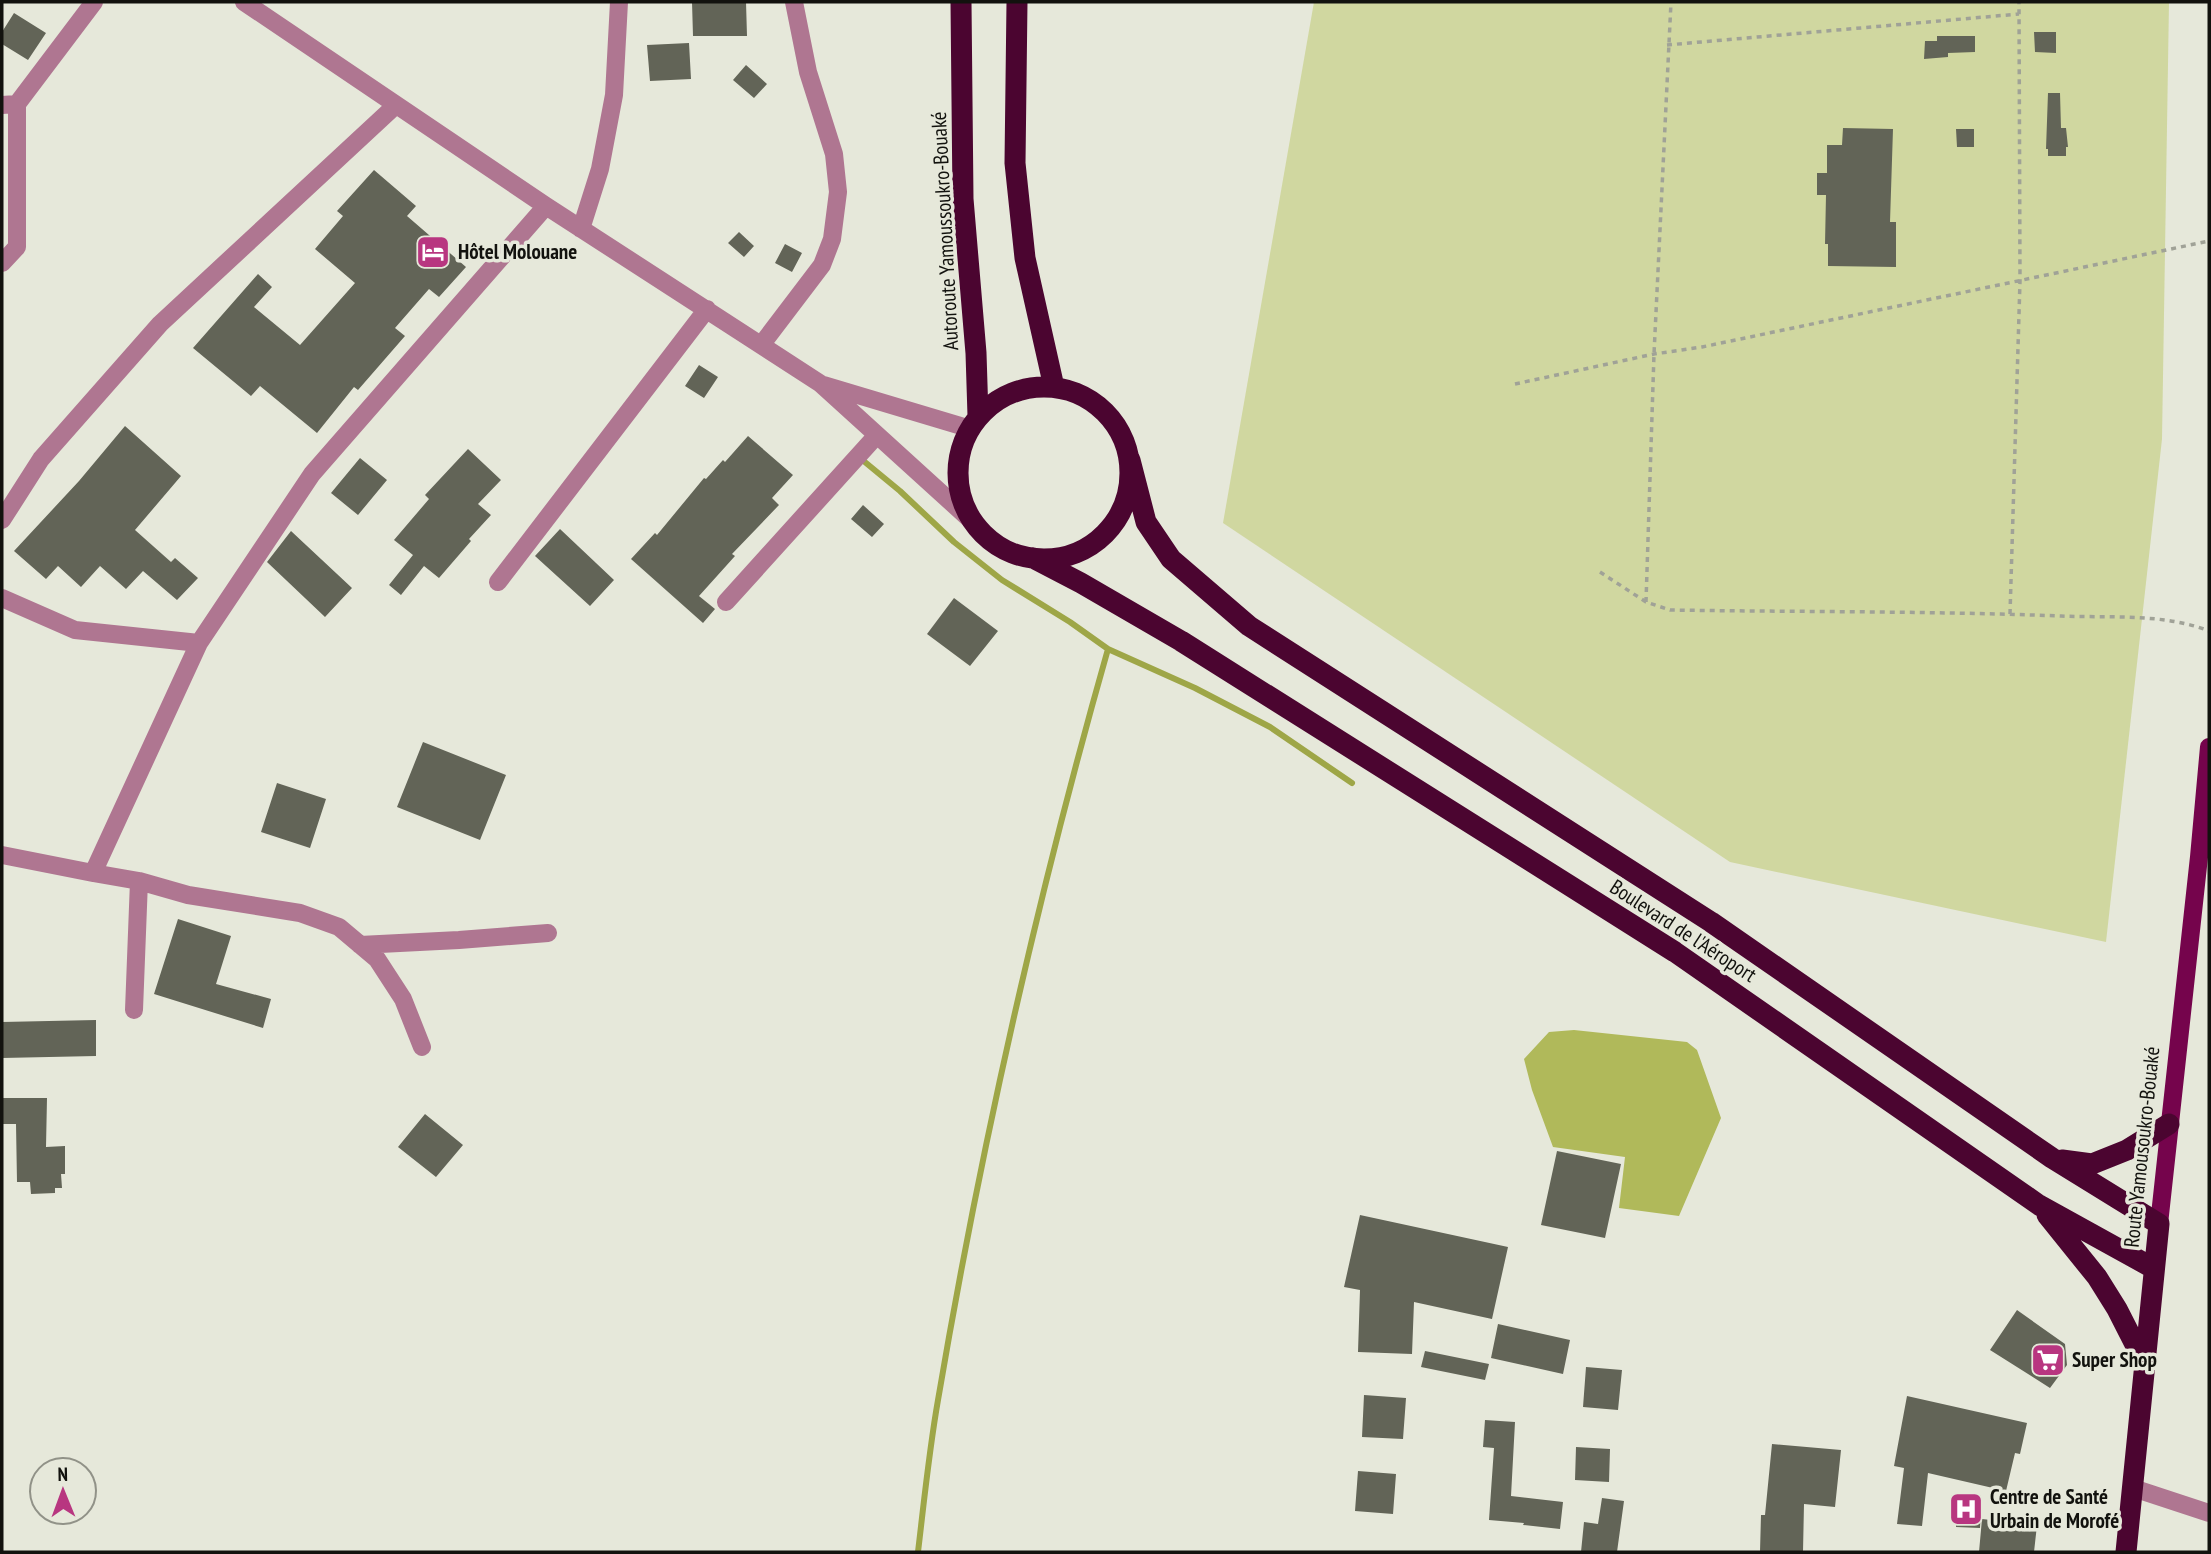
<svg xmlns="http://www.w3.org/2000/svg" width="2211" height="1554" font-family="'PT Sans Narrow',sans-serif">
<rect width="100%" height="100%" fill="#e6e8da"/>
<path fill="#d0d7a0" d="M 1314,2 L 2169,2 L 2162,439 L 2106,942 L 1730,862 L 1223,523 Z"/>
<path fill="#b0b95a" d="M 1574,1030 L 1687,1042 L 1697,1050 L 1721,1118 L 1679,1216 L 1619,1208 L 1625,1157 L 1553,1147 L 1532,1090 L 1524,1059 L 1549,1032 Z"/>
<g fill="none" stroke-linecap="round" stroke-linejoin="round">
<path stroke="#9ea647" stroke-width="6" d="M 860,458 L 900,491 L 954,542 L 1002,580 L 1070,622 L 1108,649 L 1195,688 L 1270,727 L 1352,783
M 918,1552 C 924,1502 929,1451 938,1400 C 981,1147 1038,895 1108,649"/>
</g>
<path fill="#626457" d="M 692,2 L 746,2 L 747,36 L 693,36 Z
M 14,13 L 46,33 L 28,60 L 2,44 L 2,32 Z
M 2034,32 L 2056,32 L 2056,53 L 2035,52 Z
M 1937,36 L 1975,36 L 1975,52 L 1948,53 L 1948,57 L 1924,59 L 1925,41 L 1937,41 Z
M 689,43 L 691,79 L 650,81 L 647,45 Z
M 746,65 L 767,84 L 754,98 L 733,80 Z
M 2048,93 L 2060,93 L 2061,128 L 2066,128 L 2068,147 L 2066,147 L 2066,156 L 2048,156 L 2048,149 L 2046,149 Z
M 1843,128 L 1893,129 L 1890,222 L 1896,222 L 1896,267 L 1828,266 L 1828,244 L 1825,244 L 1826,195 L 1817,195 L 1817,173 L 1827,173 L 1827,145 L 1842,145 Z
M 1956,129 L 1974,129 L 1974,147 L 1957,147 Z
M 374,170 L 416,206 L 407,216 L 466,267 L 439,297 L 429,289 L 395,328 L 405,336 L 358,390 L 354,387 L 317,433 L 260,386 L 251,396 L 193,348 L 258,274 L 272,287 L 254,307 L 300,345 L 355,283 L 315,249 L 343,216 L 337,211 Z
M 739,232 L 754,246 L 744,257 L 728,243 Z
M 785,244 L 802,253 L 792,272 L 775,263 Z
M 699,365 L 718,377 L 704,398 L 685,386 Z
M 125,426 L 181,476 L 135,530 L 171,562 L 175,558 L 198,578 L 177,600 L 143,571 L 126,589 L 100,566 L 81,587 L 58,566 L 46,579 L 14,551 L 79,481 Z
M 748,436 L 793,475 L 772,498 L 779,505 L 732,554 L 735,556 L 699,596 L 715,609 L 703,623 L 631,559 L 655,533 L 657,535 L 704,478 L 706,479 L 723,460 L 725,462 Z
M 468,449 L 501,480 L 478,504 L 491,515 L 469,539 L 471,541 L 439,578 L 424,566 L 401,595 L 389,585 L 413,555 L 394,540 L 429,499 L 425,495 Z
M 360,458 L 387,480 L 358,515 L 331,493 Z
M 863,505 L 884,524 L 872,537 L 851,519 Z
M 560,529 L 614,580 L 590,606 L 535,556 Z
M 291,531 L 352,588 L 325,617 L 267,562 Z
M 954,598 L 998,631 L 970,666 L 927,634 Z
M 423,742 L 506,775 L 480,840 L 397,807 Z
M 277,783 L 326,799 L 310,848 L 261,832 Z
M 178,919 L 231,936 L 216,984 L 271,999 L 263,1028 L 154,994 Z
M 96,1020 L 96,1056 L 2,1058 L 2,1022 Z
M 2,1098 L 47,1098 L 46,1147 L 65,1146 L 65,1174 L 61,1174 L 62,1188 L 55,1188 L 55,1193 L 31,1194 L 30,1182 L 17,1182 L 16,1124 L 2,1124 Z
M 425,1114 L 463,1145 L 436,1177 L 398,1147 Z
M 1557,1151 L 1621,1164 L 1605,1238 L 1541,1225 Z
M 1360,1215 L 1508,1247 L 1492,1319 L 1414,1302 L 1412,1354 L 1358,1352 L 1360,1290 L 1344,1287 Z
M 2017,1310 L 2065,1344 L 2067,1365 L 2050,1388 L 1990,1350 Z
M 1498,1324 L 1570,1340 L 1563,1374 L 1491,1358 Z
M 1425,1351 L 1489,1364 L 1485,1380 L 1421,1367 Z
M 1586,1367 L 1622,1370 L 1618,1410 L 1583,1407 Z
M 1364,1395 L 1406,1398 L 1403,1439 L 1362,1437 Z
M 1907,1396 L 2027,1423 L 2020,1454 L 2015,1453 L 2006,1491 L 1928,1473 L 1922,1526 L 1897,1524 L 1904,1468 L 1894,1466 Z
M 1485,1420 L 1515,1422 L 1511,1496 L 1563,1502 L 1560,1529 L 1523,1525 L 1524,1523 L 1489,1520 L 1494,1448 L 1483,1447 Z
M 1772,1444 L 1841,1450 L 1835,1507 L 1804,1504 L 1803,1552 L 1760,1552 L 1761,1515 L 1765,1515 Z
M 1576,1447 L 1610,1449 L 1609,1482 L 1575,1480 Z
M 1358,1471 L 1396,1474 L 1393,1514 L 1355,1511 Z
M 1602,1498 L 1624,1501 L 1617,1552 L 1581,1552 L 1584,1522 L 1598,1524 Z
M 1957,1509 L 1981,1510 L 1980,1528 L 1956,1527 Z
M 1982,1519 L 2037,1525 L 2034,1552 L 1979,1552 Z"/>
<g fill="none" stroke-linecap="round" stroke-linejoin="round">
<path stroke="#a0a297" stroke-width="3.5" stroke-dasharray="5 5" stroke-linecap="butt" d="M 1667,45 L 2019,14
M 1515,384 L 1654,354 L 1702,347 L 2209,241
M 1600,572 L 1646,602 L 1670,610 C 1800,612 1931,611 2061,616 C 2109,618 2164,613 2209,631
M 1646,602 L 1654,354 L 1671,2
M 2010,614 L 2020,281 L 2019,2"/>
<path stroke="#af7691" stroke-width="18" d="M 244,2 L 546,206 L 821,384 L 974,523
M 2,105 L 17,104 L 94,2
M 581,229 L 600,169 L 614,95 L 619,2
M 2,263 L 17,247 L 17,104
M 762,344 L 822,265 L 832,239 L 838,192 L 834,154 L 808,72 L 794,2
M 824,385 L 971,429
M 2,520 L 41,459 L 160,324 L 396,105
M 498,582 L 707,309
M 2,598 L 75,630 L 199,643 L 312,474 L 546,206
M 726,602 L 877,435
M 2,855 L 93,873 L 199,643
M 93,873 L 139,881 L 188,895 L 300,913 L 339,927 L 377,959 L 403,999 L 422,1047
M 360,945 L 459,940 L 548,933
M 134,1010 L 139,881
M 2133,1488 L 2209,1513"/>
<path stroke="#75044c" stroke-width="18" d="M 2159,1224 L 2199,857 L 2209,747"/>
<path stroke="#4b0530" stroke-width="21" d="M 961,2 L 963,199 L 976,353 L 978,416
M 1017,2 L 1015,163 L 1025,258 L 1054,387
M958 473a86 86 0 1 1 172 0a86 86 0 1 1-172 0Z
M 1130,460 L 1146,522 L 1171,559 L 1249,626 L 1711,922 L 2052,1158 L 2159,1224 L 2126,1552
M 1033,558 L 1081,583 L 1181,641 L 1675,952 L 2039,1205 L 2153,1268
M 2062,1160 L 2092,1164 L 2127,1150 L 2169,1124
M 2047,1215 L 2097,1277 L 2117,1309 L 2144,1362"/>
</g>
<defs>
<g id="hotel-square" transform="scale(1.75)"><rect x="-9" y="-9" width="18" height="18" rx="4" fill="#b83680" stroke="#e6e8da"/><path d="M-6-4.5h1.5V1H6V5H4.5V3h-9V5H-6ZM-4 0a1.8 1.8 0 1 1 3.6 0ZM.5 0V-2.5h3Q6-2.5 6 0Z" fill="#fff"/></g>
<g id="supermarket-square" transform="scale(1.75)"><rect x="-9" y="-9" width="18" height="18" rx="4" fill="#b83680" stroke="#e6e8da"/><path d="M-6-5.5h2.5l.6 2H6L4.5 2H-2.5L-4.4-4H-6ZM-1.5 3.2a1.3 1.3 0 1 0 .1 0ZM3 3.2a1.3 1.3 0 1 0 .1 0Z" fill="#fff"/></g>
<g id="hospital-square" transform="scale(1.75)"><rect x="-9" y="-9" width="18" height="18" rx="4" fill="#b83680" stroke="#e6e8da"/><path d="M-5-5h3v3.5h4V-5h3V5h-3V1.5h-4V5h-3Z" fill="#fff"/></g>
</defs>
<g fill-rule="evenodd">
<use href="#hotel-square" x="433" y="252"/>
<use href="#supermarket-square" x="2048" y="1360"/>
<use href="#hospital-square" x="1966" y="1509"/>
</g>
<g text-anchor="middle" stroke-width="7" stroke-linejoin="round" paint-order="stroke">
<g font-size="21" fill="#12120e" stroke="#e6e8da">
<text transform="translate(945 231) rotate(-93)" y="7">Autoroute Yamoussoukro-Bouaké</text>
<text transform="translate(1683 931) rotate(33)" y="7">Boulevard de l'Aéroport</text>
<text transform="translate(2142 1147) rotate(-84)" y="7">Route Yamousoukro-Bouaké</text>
</g>
<g font-size="21" font-weight="bold" fill="#12120e" stroke="#e6e8da" text-anchor="start">
<text x="458" y="259">Hôtel Molouane</text>
<text x="2072" y="1367">Super Shop</text>
<text x="1990" y="1504">Centre de Santé<tspan x="1990" dy="24">Urbain de Morofé</tspan></text>
</g>
</g>
<rect width="2211" height="1554" fill="none" stroke="#12120e" stroke-width="7"/>
<g transform="translate(63 1491) rotate(359)"><circle r="33" fill="#e6e8da" stroke="#919288" stroke-width="2"/>
<path d="M0-5L12 26L0 18L-12 26Z" fill="#b83680"/>
<text y="-10" font-size="19" font-weight="bold" text-anchor="middle" fill="#12120e">N</text>
</g>
</svg>
